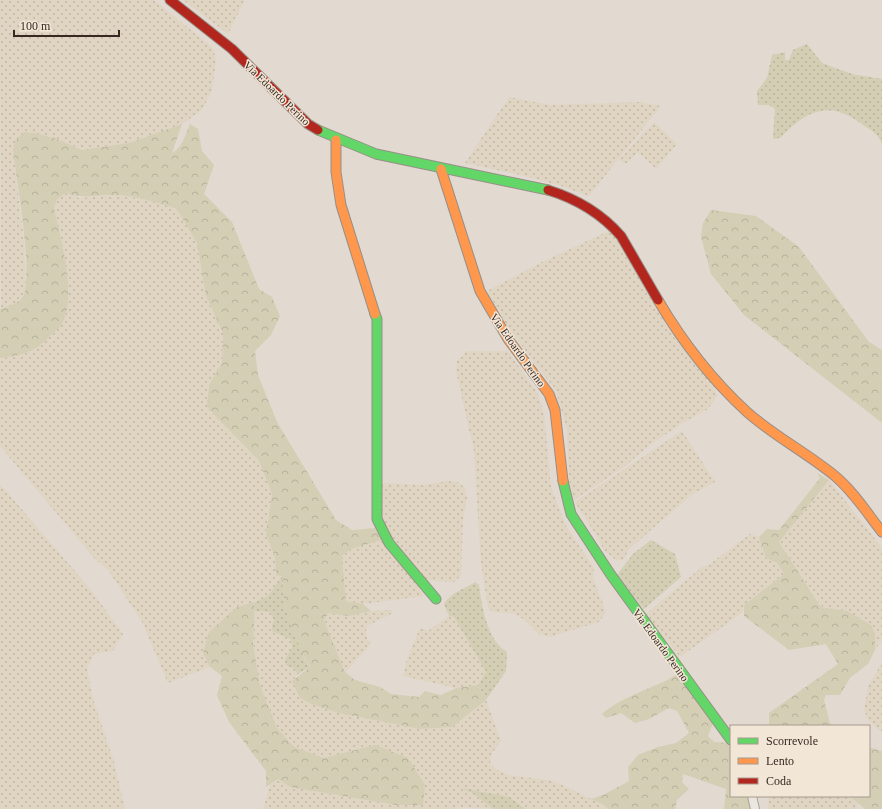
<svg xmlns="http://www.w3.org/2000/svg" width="882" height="809" font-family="Georgia,serif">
<defs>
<pattern id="farmland-dots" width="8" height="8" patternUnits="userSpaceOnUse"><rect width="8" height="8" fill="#e0d5c2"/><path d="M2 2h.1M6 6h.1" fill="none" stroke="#c1b7a6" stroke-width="1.8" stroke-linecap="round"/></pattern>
<pattern id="grass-dots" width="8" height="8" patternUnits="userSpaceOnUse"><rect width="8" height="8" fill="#d3ceb4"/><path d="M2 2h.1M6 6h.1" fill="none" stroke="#b6b19a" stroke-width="1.8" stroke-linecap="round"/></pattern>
<pattern id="forest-crowns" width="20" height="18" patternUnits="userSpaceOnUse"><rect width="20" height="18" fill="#d3ceb4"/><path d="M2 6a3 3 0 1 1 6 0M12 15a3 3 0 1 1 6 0" fill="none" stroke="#b6b19a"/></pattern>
</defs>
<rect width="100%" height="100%" fill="#e2d9d0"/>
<path fill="url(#farmland-dots)" d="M 0,0 L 154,0 L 213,48 L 216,60 L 212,91 L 202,110 L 182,124 L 129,143 L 82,150 L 54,138 L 34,133 L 24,132 L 13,151 L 24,241 L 26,287 L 22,297 L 13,305 L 1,309 Z
M 183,0 L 245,0 L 228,34 Z
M 509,97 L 550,105 L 640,102 L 661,106 L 589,196 L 561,186 L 521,175 L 465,163 Z
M 654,122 L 677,144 L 656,169 L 638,152 L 626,164 L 619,160 Z
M 66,193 L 79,198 L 114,195 L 151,200 L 177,209 L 197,242 L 206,296 L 223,333 L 222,363 L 209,385 L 207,407 L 259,461 L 272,494 L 266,534 L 275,557 L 276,574 L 282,576 L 268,596 L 255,602 L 237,607 L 203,653 L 210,667 L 168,683 L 142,622 L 108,570 L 95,559 L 0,446 L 0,358 L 15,356 L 69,292 L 66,264 L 54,208 L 57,199 Z
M 611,230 L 673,336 L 715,387 L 717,396 L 708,409 L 686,421 L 651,444 L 624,467 L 574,500 L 569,480 L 567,429 L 556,391 L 509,329 L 487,291 L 540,263 Z
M 467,351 L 508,351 L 537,392 L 544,414 L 551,487 L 566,526 L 594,568 L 593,578 L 606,612 L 599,622 L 549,637 L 539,634 L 525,620 L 512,613 L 492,612 L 488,607 L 481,565 L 474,451 L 456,371 L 457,361 Z
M 682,431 L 715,482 L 694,493 L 629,549 L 624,559 L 617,561 L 604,550 L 599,540 L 575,502 Z
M 829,480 L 882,548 L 882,640 L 875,650 L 875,634 L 847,611 L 822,607 L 779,542 Z
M 448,481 L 458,482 L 465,488 L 467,498 L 463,520 L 461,576 L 454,582 L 423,580 L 384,530 L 379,486 L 384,483 L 423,485 Z
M 0,484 L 91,590 L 123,634 L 113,651 L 94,654 L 87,669 L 93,699 L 114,762 L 125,809 L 0,809 Z
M 750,534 L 759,537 L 766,558 L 777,563 L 784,574 L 744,605 L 743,612 L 680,657 L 646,614 L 702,567 L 707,566 Z
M 382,540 L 406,568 L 424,596 L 363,604 L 346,601 L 342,556 L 351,549 Z
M 393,610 L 391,614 L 369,625 L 366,630 L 367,639 L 371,644 L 345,673 L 324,622 L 328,613 L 349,616 L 371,611 Z
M 255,611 L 270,612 L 274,620 L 271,627 L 275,634 L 285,635 L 291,640 L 292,647 L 285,659 L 298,674 L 292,681 L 339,713 L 420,729 L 452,727 L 486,700 L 501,741 L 492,753 L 490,763 L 497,770 L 509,775 L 554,781 L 604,805 L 609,809 L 526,809 L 523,805 L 464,789 L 474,794 L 493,809 L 459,807 L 458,809 L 263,809 L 270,785 L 278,779 L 290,787 L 396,805 L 423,805 L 343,755 L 324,758 L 294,747 L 277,728 L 260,685 L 253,645 Z
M 449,616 L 454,617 L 486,672 L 478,685 L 456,688 L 403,676 L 407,659 L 420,628 L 428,631 Z
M 882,663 L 882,733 L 868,720 L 864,710 L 868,686 Z
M 769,796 L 849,796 L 857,803 L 857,809 L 768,809 Z"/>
<path fill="url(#grass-dots)" d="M 807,44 L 822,63 L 852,74 L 882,79 L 882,144 C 879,135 871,130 863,125 C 829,99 807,110 780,138 L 773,139 L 775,109 L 769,105 L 758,105 L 757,91 L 767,78 L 772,55 L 785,52 L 785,60 L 789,60 L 793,50 Z
M 651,540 L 675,554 L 681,577 L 644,609 L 617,575 L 633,554 Z
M 282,576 L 284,603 L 304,658 L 310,667 L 298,674 L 293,668 L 286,665 L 285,659 L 292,647 L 291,640 C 281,632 266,637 274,620 L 270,612 L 255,611 L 255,602 L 268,596 Z
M 475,582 L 479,585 C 482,607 487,640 507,652 L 506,671 L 486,700 L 478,685 L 486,672 L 454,617 L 449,616 L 444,604 C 452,591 464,590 475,582 Z
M 461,788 L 509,797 L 526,809 L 493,809 L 474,794 Z"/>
<path fill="url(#forest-crowns)" d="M 182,124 L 172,153 C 182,149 186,133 190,124 L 198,129 L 202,151 L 214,165 L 204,194 L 232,222 L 259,289 L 272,297 L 280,316 L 271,335 L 255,351 L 258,375 L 277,422 L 336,520 L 352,530 L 375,528 L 382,540 L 351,549 L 342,556 L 346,601 L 363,604 L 371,611 L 349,616 L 328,613 L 324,621 L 345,672 L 355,680 L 380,687 L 391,694 L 419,697 L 425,691 L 441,695 L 456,688 L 478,685 L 486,700 L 452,727 L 420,729 L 339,713 L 311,704 L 300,698 L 292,681 L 310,667 L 298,646 L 284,603 L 282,576 L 276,575 L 275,557 L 266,534 L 272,494 L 259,461 L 207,407 L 209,385 L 222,363 L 223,333 L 206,296 L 197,243 L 177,209 C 157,202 136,196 114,195 C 95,194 86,200 66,193 L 57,199 L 54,208 C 60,238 77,292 63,322 C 61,327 55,331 51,335 C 37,351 21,356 0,358 L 0,309 C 8,307 16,304 22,298 C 35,281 16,176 13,151 L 15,141 L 24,132 L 34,133 L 54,138 L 82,150 L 129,143 Z
M 711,210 L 756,216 L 799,247 L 869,342 L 882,350 L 882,423 L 744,315 L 711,274 L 701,237 L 703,223 Z
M 817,473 L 829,480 L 779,542 L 821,607 L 847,611 L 871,625 L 875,634 L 875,650 L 868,664 L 850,678 L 840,695 L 826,695 L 824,700 L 830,723 L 834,726 L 769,726 L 769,713 L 838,664 L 826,644 L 789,650 L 744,616 L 744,605 L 784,574 L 777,563 L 766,558 L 759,537 L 767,529 L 779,530 L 820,478 Z
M 255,602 L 253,645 L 260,685 L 277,728 L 294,747 L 324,758 L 375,745 L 408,758 L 425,785 L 423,805 L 396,805 L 290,787 L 278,779 L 266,787 L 266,771 L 229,722 L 217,695 L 222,676 L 210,667 L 203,653 L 209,632 L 237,607 Z
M 678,674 L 713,723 L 708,736 L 714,742 L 730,743 L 731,745 L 731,796 L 749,796 L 753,809 L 724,809 L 726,789 L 683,774 L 682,782 L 689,789 L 677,800 L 675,809 L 609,809 L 604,805 L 591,799 L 603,795 L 629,781 L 628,767 L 638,755 L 658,747 L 676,743 L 689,733 L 677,711 L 669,708 L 649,719 L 635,723 L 621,713 L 606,718 L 602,714 C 624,695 653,689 678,674 Z
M 869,747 L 882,751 L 882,809 L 865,809 L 849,796 L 869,796 Z"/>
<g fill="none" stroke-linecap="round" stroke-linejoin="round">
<g stroke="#a89f98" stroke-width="10">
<path id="street" d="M 752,796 L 755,809"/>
</g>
<g stroke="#978f88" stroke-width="11">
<path id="fast" d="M 318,130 L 376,154 L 548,190
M 375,314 L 377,319 L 377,519 L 389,543 L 436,599
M 563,481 L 571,514 L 611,575 L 731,740"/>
</g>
<g stroke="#978f88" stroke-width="11">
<path id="slow" d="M 336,140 L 336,172 L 341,205 L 375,314
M 441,169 L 480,291 L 508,339 L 549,394 L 555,410 L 563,481
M 658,300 C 682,341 711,379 747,412 C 774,436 807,453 835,476 C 854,492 867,513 882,532"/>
</g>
<g stroke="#978f88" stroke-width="11">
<path id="jam" d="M 170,0 L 232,49 L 308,124 L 318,130
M 548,190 C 577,199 601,213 621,236 L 658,300"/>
</g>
<use href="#street" stroke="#eae6e0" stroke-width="8"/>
<use href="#fast" stroke="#63d668" stroke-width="9"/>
<use href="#slow" stroke="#ff974d" stroke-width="9"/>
<use href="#jam" stroke="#b3261e" stroke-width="9"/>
</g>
<g text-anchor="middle" stroke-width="3" stroke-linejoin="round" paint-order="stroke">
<g font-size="11" fill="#362821" stroke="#f2e6d7">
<text transform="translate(277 93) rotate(44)" y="4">Via Edoardo Perino</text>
<text transform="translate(518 350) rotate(55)" y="4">Via Edoardo Perino</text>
<text transform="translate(661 645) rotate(54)" y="4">Via Edoardo Perino</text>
</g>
</g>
<rect x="730" y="725" width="140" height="72" fill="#f2e6d7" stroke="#a79a8e"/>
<rect x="738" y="738" width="20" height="6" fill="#63d668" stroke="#a79a8e"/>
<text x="766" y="745" font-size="12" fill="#362821">Scorrevole</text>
<rect x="738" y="758" width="20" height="6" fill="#ff974d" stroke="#a79a8e"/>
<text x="766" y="765" font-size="12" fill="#362821">Lento</text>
<rect x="738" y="778" width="20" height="6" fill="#b3261e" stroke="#a79a8e"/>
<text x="766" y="785" font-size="12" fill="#362821">Coda</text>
<path d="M14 30v6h105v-6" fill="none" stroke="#362821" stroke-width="2"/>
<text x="20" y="30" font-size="12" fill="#362821" stroke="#f2e6d7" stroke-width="3" paint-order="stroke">100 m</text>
</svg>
